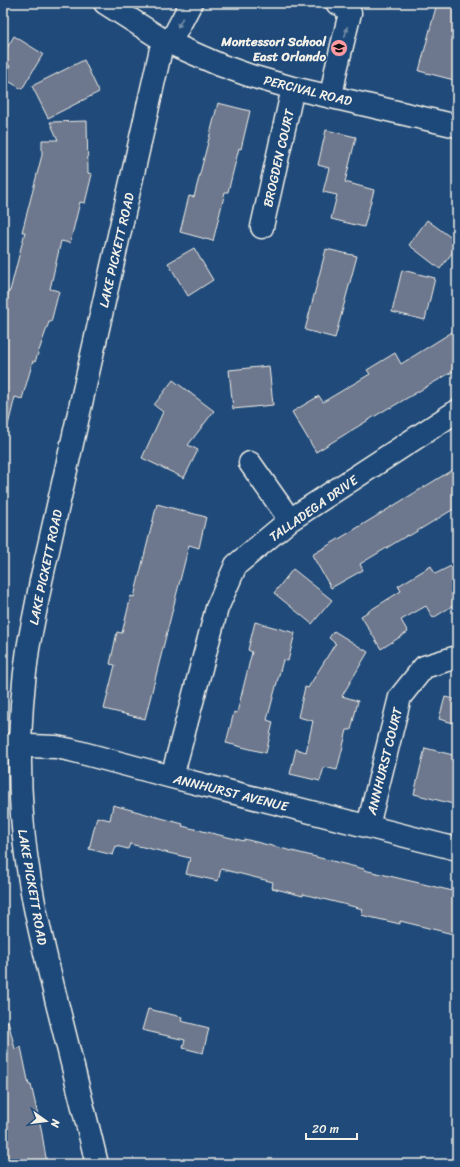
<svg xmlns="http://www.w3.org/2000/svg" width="460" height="1167" font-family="Sriracha,sans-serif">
<rect width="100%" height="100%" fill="#1f4a7a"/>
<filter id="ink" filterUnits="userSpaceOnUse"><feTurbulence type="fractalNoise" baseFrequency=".025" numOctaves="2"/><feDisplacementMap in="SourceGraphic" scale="8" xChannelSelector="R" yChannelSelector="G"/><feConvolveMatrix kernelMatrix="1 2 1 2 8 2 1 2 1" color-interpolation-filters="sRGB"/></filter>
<g filter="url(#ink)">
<path fill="#6d778d" stroke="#f4f1e8" d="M 437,3 L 457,3 L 457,67 L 454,80 L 419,71 Z
M 14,36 L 43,54 L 22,89 L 3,78 L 10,66 L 3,62 L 3,55 Z
M 84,60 L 99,92 L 48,118 L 32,86 Z
M 218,103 L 250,111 L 241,149 L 239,148 L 228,192 L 225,192 L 213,241 L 180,232 L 189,196 L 194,197 Z
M 87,121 L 88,173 L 92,174 L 85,203 L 80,202 L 70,243 L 61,241 L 50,289 L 59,291 L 51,322 L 49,322 L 35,362 L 33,361 L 22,399 L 15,397 L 8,425 L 3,425 L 3,313 L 9,291 L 10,291 L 25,232 L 22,232 L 42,155 L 42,140 L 58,140 L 50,122 Z
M 326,130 L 356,137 L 345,182 L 374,190 L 364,227 L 331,219 L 337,195 L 323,192 L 329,168 L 318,165 Z
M 427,220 L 457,242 L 457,246 L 440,269 L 409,245 Z
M 194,248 L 213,280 L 188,296 L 168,263 Z
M 326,249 L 357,256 L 335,338 L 305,330 Z
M 402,270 L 435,278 L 425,320 L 392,312 Z
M 457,329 L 457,369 L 390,408 L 390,407 L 316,452 L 292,412 L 319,396 L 323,402 L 370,374 L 367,370 L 395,353 L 401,364 Z
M 269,366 L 273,405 L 233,409 L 229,370 Z
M 173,380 L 214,411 L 188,445 L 198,450 L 184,478 L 142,458 L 163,412 L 154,405 Z
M 457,467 L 457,507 L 409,536 L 408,535 L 360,564 L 363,570 L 331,588 L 312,555 L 352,531 Z
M 157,504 L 206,517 L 199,548 L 189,545 L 145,719 L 104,709 L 115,665 L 110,664 L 117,632 L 122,633 L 131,596 L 134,597 Z
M 457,563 L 457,603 L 433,618 L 426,606 L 401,620 L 408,632 L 381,649 L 361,616 L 401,591 L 398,586 L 431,566 L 435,574 Z
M 293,569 L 332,600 L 312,624 L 274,593 Z
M 255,622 L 295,633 L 288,661 L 283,660 L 267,720 L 273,722 L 266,753 L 226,743 L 234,712 L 237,713 L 252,652 L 248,650 Z
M 334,631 L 368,652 L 342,696 L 358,701 L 351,730 L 347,730 L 337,770 L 324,767 L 320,781 L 290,774 L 296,749 L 306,752 L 313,721 L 298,717 L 305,687 L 308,688 L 335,644 L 336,644 L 329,638 Z
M 445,697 L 457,700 L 457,724 L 439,719 Z
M 425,748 L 457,756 L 457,805 L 414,794 Z
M 113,805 L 183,824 L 182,826 L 244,841 L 244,839 L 364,869 L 364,870 L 457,892 L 457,935 L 400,921 L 400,924 L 361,915 L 363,909 L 303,894 L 303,896 L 272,888 L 273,882 L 221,869 L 218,881 L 186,874 L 190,858 L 130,844 L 128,849 L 116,846 L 113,855 L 89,849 L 97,817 L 110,820 Z
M 148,1009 L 182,1017 L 181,1021 L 209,1028 L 203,1053 L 183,1048 L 185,1040 L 142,1030 Z
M 8,1021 L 15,1049 L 21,1047 L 29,1085 L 31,1085 L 41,1128 L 47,1164 L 3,1164 L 3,1022 Z"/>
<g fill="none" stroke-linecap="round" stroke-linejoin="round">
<g stroke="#f4f1e8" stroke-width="25">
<path id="minor" d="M 163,40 L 220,65 L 251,76 L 293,88 L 457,126
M 170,43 L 191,3
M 331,97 L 336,70 L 350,13 L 341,4 L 337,3
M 262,227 L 293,88
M 250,463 L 290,520
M 3,745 L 56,747 L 71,750 L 172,777 L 457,849
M 172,777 L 217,608 L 236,565 L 290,520 L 457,411
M 368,826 L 400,697 L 424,667 L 457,657"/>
</g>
<g stroke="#f4f1e8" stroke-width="25">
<path id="major" d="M 97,1164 C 84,1110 70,1056 57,1003 C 42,941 26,879 22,815 C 18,760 20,704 28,649 C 32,626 37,604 41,581 L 163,40 L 105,3"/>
</g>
<use href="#minor" stroke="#1f4a7a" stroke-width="22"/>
<use href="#major" stroke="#1f4a7a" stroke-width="22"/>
</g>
<defs><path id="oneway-solid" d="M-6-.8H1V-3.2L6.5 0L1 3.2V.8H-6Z"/></defs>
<g fill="#748da6">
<use href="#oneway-solid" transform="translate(180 23) rotate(116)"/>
<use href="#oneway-solid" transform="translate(346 32) rotate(-76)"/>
</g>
</g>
<defs>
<g id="school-disc" transform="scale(0.9)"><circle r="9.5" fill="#ff9aa2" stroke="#1f4a7a"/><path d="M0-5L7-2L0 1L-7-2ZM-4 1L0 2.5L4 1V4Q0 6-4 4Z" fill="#111"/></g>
</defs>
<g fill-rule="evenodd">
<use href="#school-disc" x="339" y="48"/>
</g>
<g text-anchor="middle" stroke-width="3" stroke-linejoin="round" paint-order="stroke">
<g font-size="13" font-weight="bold" fill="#f4f1e8" stroke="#1f4a7a" text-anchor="end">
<text x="326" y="46">Montessori School<tspan x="326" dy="15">East Orlando</tspan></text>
</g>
<g font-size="13" fill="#f4f1e8" stroke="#1f4a7a">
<text transform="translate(308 90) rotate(14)" y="5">PERCIVAL ROAD</text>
<text transform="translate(278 158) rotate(-77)" y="5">BROGDEN COURT</text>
<text transform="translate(116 250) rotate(-77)" y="5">LAKE PICKETT ROAD</text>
<text transform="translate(313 508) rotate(-35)" y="5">TALLADEGA DRIVE</text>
<text transform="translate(45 567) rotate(-78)" y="5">LAKE PICKETT ROAD</text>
<text transform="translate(384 761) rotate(-76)" y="5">ANNHURST COURT</text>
<text transform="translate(231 792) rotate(14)" y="5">ANNHURST AVENUE</text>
<text transform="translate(33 887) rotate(80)" y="5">LAKE PICKETT ROAD</text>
</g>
</g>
<rect width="460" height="1167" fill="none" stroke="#1f4a7a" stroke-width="16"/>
<rect x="8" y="8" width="444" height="1151" fill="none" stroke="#f4f1e8" stroke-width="1.5" filter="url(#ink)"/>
<g transform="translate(46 1121) rotate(104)" stroke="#1f4a7a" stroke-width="3" paint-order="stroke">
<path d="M0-3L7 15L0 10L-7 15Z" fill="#f4f1e8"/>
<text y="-6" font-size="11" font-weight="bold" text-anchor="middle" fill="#f4f1e8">N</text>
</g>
<path d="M306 1133v6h51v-6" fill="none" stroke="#f4f1e8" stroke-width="2"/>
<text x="312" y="1133" font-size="12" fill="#f4f1e8" stroke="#1f4a7a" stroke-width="3" paint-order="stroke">20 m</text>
</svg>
